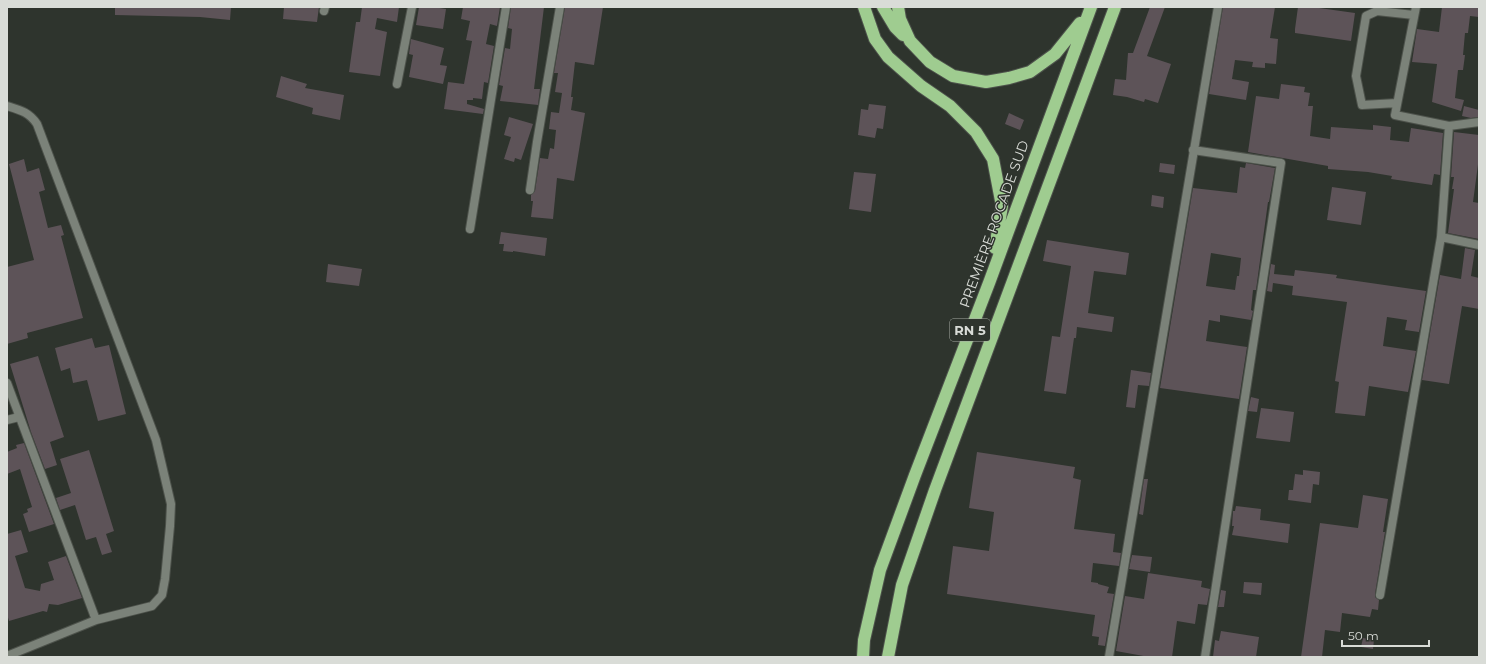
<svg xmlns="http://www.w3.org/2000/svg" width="1486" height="664" font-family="Montserrat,sans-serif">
<rect width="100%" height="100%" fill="#2e342d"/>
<path fill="#5d5358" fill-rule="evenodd" d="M 115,7 L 231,7 L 230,20 L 200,17 L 115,15 Z
M 284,7 L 319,7 L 317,22 L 283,19 Z
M 362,7 L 399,7 L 397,22 L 377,18 L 375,29 L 387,32 L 380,76 L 349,72 L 356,22 L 360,22 Z
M 419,7 L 433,7 L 446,9 L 443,29 L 416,25 Z
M 463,7 L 500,7 L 497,26 L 490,24 L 486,44 L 494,46 L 488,83 L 484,82 L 482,99 L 473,98 L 473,100 L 467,100 L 467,104 L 484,109 L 483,114 L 444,109 L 448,82 L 464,84 L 472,41 L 466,40 L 470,21 L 461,19 Z
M 511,7 L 544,7 L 534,89 L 540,89 L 538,105 L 500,101 L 503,86 L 499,85 L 505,48 L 510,49 L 512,29 L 508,28 Z
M 565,7 L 603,7 L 594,65 L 575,62 L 571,97 L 573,97 L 571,110 L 585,113 L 574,181 L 557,178 L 553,219 L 531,217 L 533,201 L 531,201 L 531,195 L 535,191 L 540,158 L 548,159 L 550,148 L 554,149 L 556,130 L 549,129 L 551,112 L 559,113 L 562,93 L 555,92 L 558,73 L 554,73 Z
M 1150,7 L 1165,7 L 1147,56 L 1171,64 L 1158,103 L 1145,99 L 1144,102 L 1127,97 L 1113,95 L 1115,79 L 1126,80 L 1128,53 L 1133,53 Z
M 1223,7 L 1275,7 L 1270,38 L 1278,39 L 1276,64 L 1265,63 L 1265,68 L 1252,67 L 1253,62 L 1235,60 L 1232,79 L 1249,82 L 1246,100 L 1209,94 Z
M 1298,7 L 1312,7 L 1355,13 L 1351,41 L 1295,33 L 1295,29 Z
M 1442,7 L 1479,7 L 1479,17 L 1470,16 L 1468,33 L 1465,33 L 1463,55 L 1465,55 L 1463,70 L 1458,70 L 1455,98 L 1464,100 L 1461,111 L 1432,102 L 1437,64 L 1412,62 L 1417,29 L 1439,32 Z
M 411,39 L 444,48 L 440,65 L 447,66 L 443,84 L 409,77 L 413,55 L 409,54 Z
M 281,76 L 307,84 L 305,88 L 344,95 L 340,120 L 312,114 L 313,108 L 276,97 Z
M 1281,84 L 1305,87 L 1304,92 L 1310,93 L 1308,106 L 1313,106 L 1310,136 L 1330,139 L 1331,127 L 1373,130 L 1373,125 L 1391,127 L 1390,140 L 1409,142 L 1411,128 L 1443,133 L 1440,175 L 1434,174 L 1432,185 L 1391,179 L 1392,176 L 1368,172 L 1328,169 L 1328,166 L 1248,152 L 1256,96 L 1279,99 Z
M 869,104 L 886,106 L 883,129 L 877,128 L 875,138 L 858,135 L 861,109 L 868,110 Z
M 1464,106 L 1479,110 L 1479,117 L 1471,118 L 1462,116 Z
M 1009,113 L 1024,120 L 1020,130 L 1005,124 Z
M 509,117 L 533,124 L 521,160 L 515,158 L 514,162 L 504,159 L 511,137 L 504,135 Z
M 1454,132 L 1479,135 L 1479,157 L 1473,202 L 1479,203 L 1479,239 L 1448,233 L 1454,189 L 1452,189 L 1454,177 L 1451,177 Z
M 24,159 L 27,172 L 39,168 L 45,190 L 39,192 L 48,228 L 61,225 L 64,235 L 61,236 L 83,318 L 27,333 L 28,338 L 7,344 L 7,267 L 34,260 L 9,164 Z
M 1160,163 L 1175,165 L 1174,174 L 1159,172 Z
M 1246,163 L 1275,168 L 1269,202 L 1268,202 L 1256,290 L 1253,290 L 1251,310 L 1253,311 L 1251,320 L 1220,315 L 1220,322 L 1209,320 L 1206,341 L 1247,347 L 1239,399 L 1160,388 L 1193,188 L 1237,193 L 1240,167 L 1245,168 ZM 1211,253 L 1241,258 L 1239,276 L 1237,276 L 1235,290 L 1206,286 Z
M 854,172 L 876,174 L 871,212 L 849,209 Z
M 1332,187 L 1366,192 L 1361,225 L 1327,220 Z
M 1152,195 L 1164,197 L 1163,208 L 1151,206 Z
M 501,232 L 547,238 L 545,256 L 513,251 L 513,252 L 503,251 L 504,244 L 499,244 Z
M 1047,240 L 1129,253 L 1126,275 L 1094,271 L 1088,313 L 1114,317 L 1112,332 L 1077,327 L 1076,338 L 1074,338 L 1066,394 L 1044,391 L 1052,336 L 1060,337 L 1071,266 L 1043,261 Z
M 1465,248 L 1475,250 L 1471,276 L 1479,278 L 1479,309 L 1462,306 L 1449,384 L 1422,380 L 1440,275 L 1461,279 Z
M 328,264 L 362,269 L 359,286 L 326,282 Z
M 1271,264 L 1275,265 L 1274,274 L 1294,276 L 1295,270 L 1337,275 L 1336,278 L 1426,291 L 1419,332 L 1405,330 L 1407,320 L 1387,317 L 1383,346 L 1416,351 L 1408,392 L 1369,386 L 1365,416 L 1335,413 L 1339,382 L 1335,381 L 1347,302 L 1292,295 L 1293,286 L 1273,283 L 1272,292 L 1267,291 Z
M 92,338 L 95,348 L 109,345 L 126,414 L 98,421 L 87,380 L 73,383 L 70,368 L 61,371 L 55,348 Z
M 38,356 L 64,437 L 50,442 L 57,465 L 45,469 L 31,432 L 10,364 Z
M 1131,370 L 1151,373 L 1149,386 L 1138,385 L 1135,408 L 1126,407 Z
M 1251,397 L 1259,399 L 1257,412 L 1248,411 Z
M 1261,408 L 1294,412 L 1290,442 L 1256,438 Z
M 24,443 L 54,524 L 29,532 L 23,514 L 28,512 L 27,509 L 32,507 L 20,469 L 7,474 L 7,452 L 17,448 L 16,445 Z
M 89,450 L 114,531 L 106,534 L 112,552 L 102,555 L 96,537 L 86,540 L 75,505 L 60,510 L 56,498 L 71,493 L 60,459 Z
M 977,452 L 1075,467 L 1073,478 L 1081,480 L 1074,529 L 1115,534 L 1113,552 L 1121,553 L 1119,566 L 1093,563 L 1091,582 L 1098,583 L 1098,584 L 1109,587 L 1107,593 L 1114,594 L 1105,646 L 1098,645 L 1099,637 L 1092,636 L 1095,615 L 947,594 L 953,546 L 989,551 L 994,512 L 969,508 Z
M 1303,470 L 1320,472 L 1319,485 L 1313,484 L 1311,503 L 1288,500 L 1289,490 L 1293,490 L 1295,474 L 1303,475 Z
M 1144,479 L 1148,479 L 1143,515 L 1139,514 Z
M 1363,495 L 1388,499 L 1383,532 L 1385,532 L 1375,594 L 1375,597 L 1379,600 L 1378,610 L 1372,609 L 1370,617 L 1342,613 L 1340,632 L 1325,630 L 1322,657 L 1301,657 L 1320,523 L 1358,528 Z
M 1236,506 L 1261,509 L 1260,520 L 1290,524 L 1288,543 L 1232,535 L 1234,526 L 1232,526 L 1233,511 L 1235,511 Z
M 21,530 L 28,552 L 15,556 L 25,588 L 40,591 L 41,584 L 54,580 L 48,562 L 66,556 L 82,598 L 58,605 L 49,604 L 47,612 L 43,611 L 9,621 L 7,614 L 7,534 Z
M 1132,555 L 1152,557 L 1150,572 L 1129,569 Z
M 1148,573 L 1202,581 L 1201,587 L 1210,589 L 1207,605 L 1198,604 L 1195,624 L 1177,621 L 1172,657 L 1149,657 L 1116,651 L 1125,596 L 1144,599 Z
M 1244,582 L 1262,583 L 1261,595 L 1243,593 Z
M 1221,590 L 1226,591 L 1224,607 L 1218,607 Z
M 1221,631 L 1259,637 L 1256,657 L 1213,657 L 1215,640 L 1219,641 Z
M 1363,638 L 1374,640 L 1373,649 L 1361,647 Z"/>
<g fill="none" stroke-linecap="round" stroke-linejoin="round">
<g stroke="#4d524b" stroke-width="10">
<path id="street" d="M 1416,7 L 1395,115 L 1449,126 L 1441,237
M 324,11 L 325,7
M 397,84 L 412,7
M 1397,103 L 1362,105 L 1356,76 L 1366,16 L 1377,11 L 1414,15
M 7,106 C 20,110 29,112 37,124 L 156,440 L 171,504 L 170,526 L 165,579 L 162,595 L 152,606 L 96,620 L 7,656
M 1449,126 L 1479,122
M 1193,150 L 1281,163 L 1205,657
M 530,190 L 537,142 L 560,7
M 470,229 L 506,7
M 7,383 L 96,620
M 7,420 L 19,417
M 1380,595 L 1441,237 L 1479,245
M 1109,657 L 1218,7"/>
</g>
<g stroke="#4d524b" stroke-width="14">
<path id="highway" d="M 864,7 L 875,39 L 888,57 L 921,86 L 950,106 L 976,132 L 993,159 L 1002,206 L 995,248
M 883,7 L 895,27 L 903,35
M 898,7 L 900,19 L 910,41 L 930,62 L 953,76 L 986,82 L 1009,78 L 1030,72 L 1055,54 L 1080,23
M 863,657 L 864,640 L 880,570 L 915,475 L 989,283 L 1091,7
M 888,657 L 902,585 L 935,490 L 1115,7"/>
</g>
<use href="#street" stroke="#7b8279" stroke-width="8"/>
<use href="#highway" stroke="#9fcc90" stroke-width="12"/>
</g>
<g text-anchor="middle" stroke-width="3" stroke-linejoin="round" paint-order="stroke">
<rect fill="#2e342d" stroke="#a6aaa4" stroke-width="1" x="950" y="319" width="40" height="22" rx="3"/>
<g font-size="13" font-weight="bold" fill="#d9dcd7">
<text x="970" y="335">RN 5</text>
</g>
<g font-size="14" fill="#d9dcd7" stroke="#2e342d">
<text transform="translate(994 224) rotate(-70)" y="5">PREMIÈRE ROCADE SUD</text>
</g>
</g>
<rect width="1486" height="664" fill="none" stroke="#d9dcd7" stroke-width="16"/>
<path d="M1342 640v6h87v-6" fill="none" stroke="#d9dcd7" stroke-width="2"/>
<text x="1348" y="640" font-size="12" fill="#d9dcd7" stroke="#2e342d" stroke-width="3" paint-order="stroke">50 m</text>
</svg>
